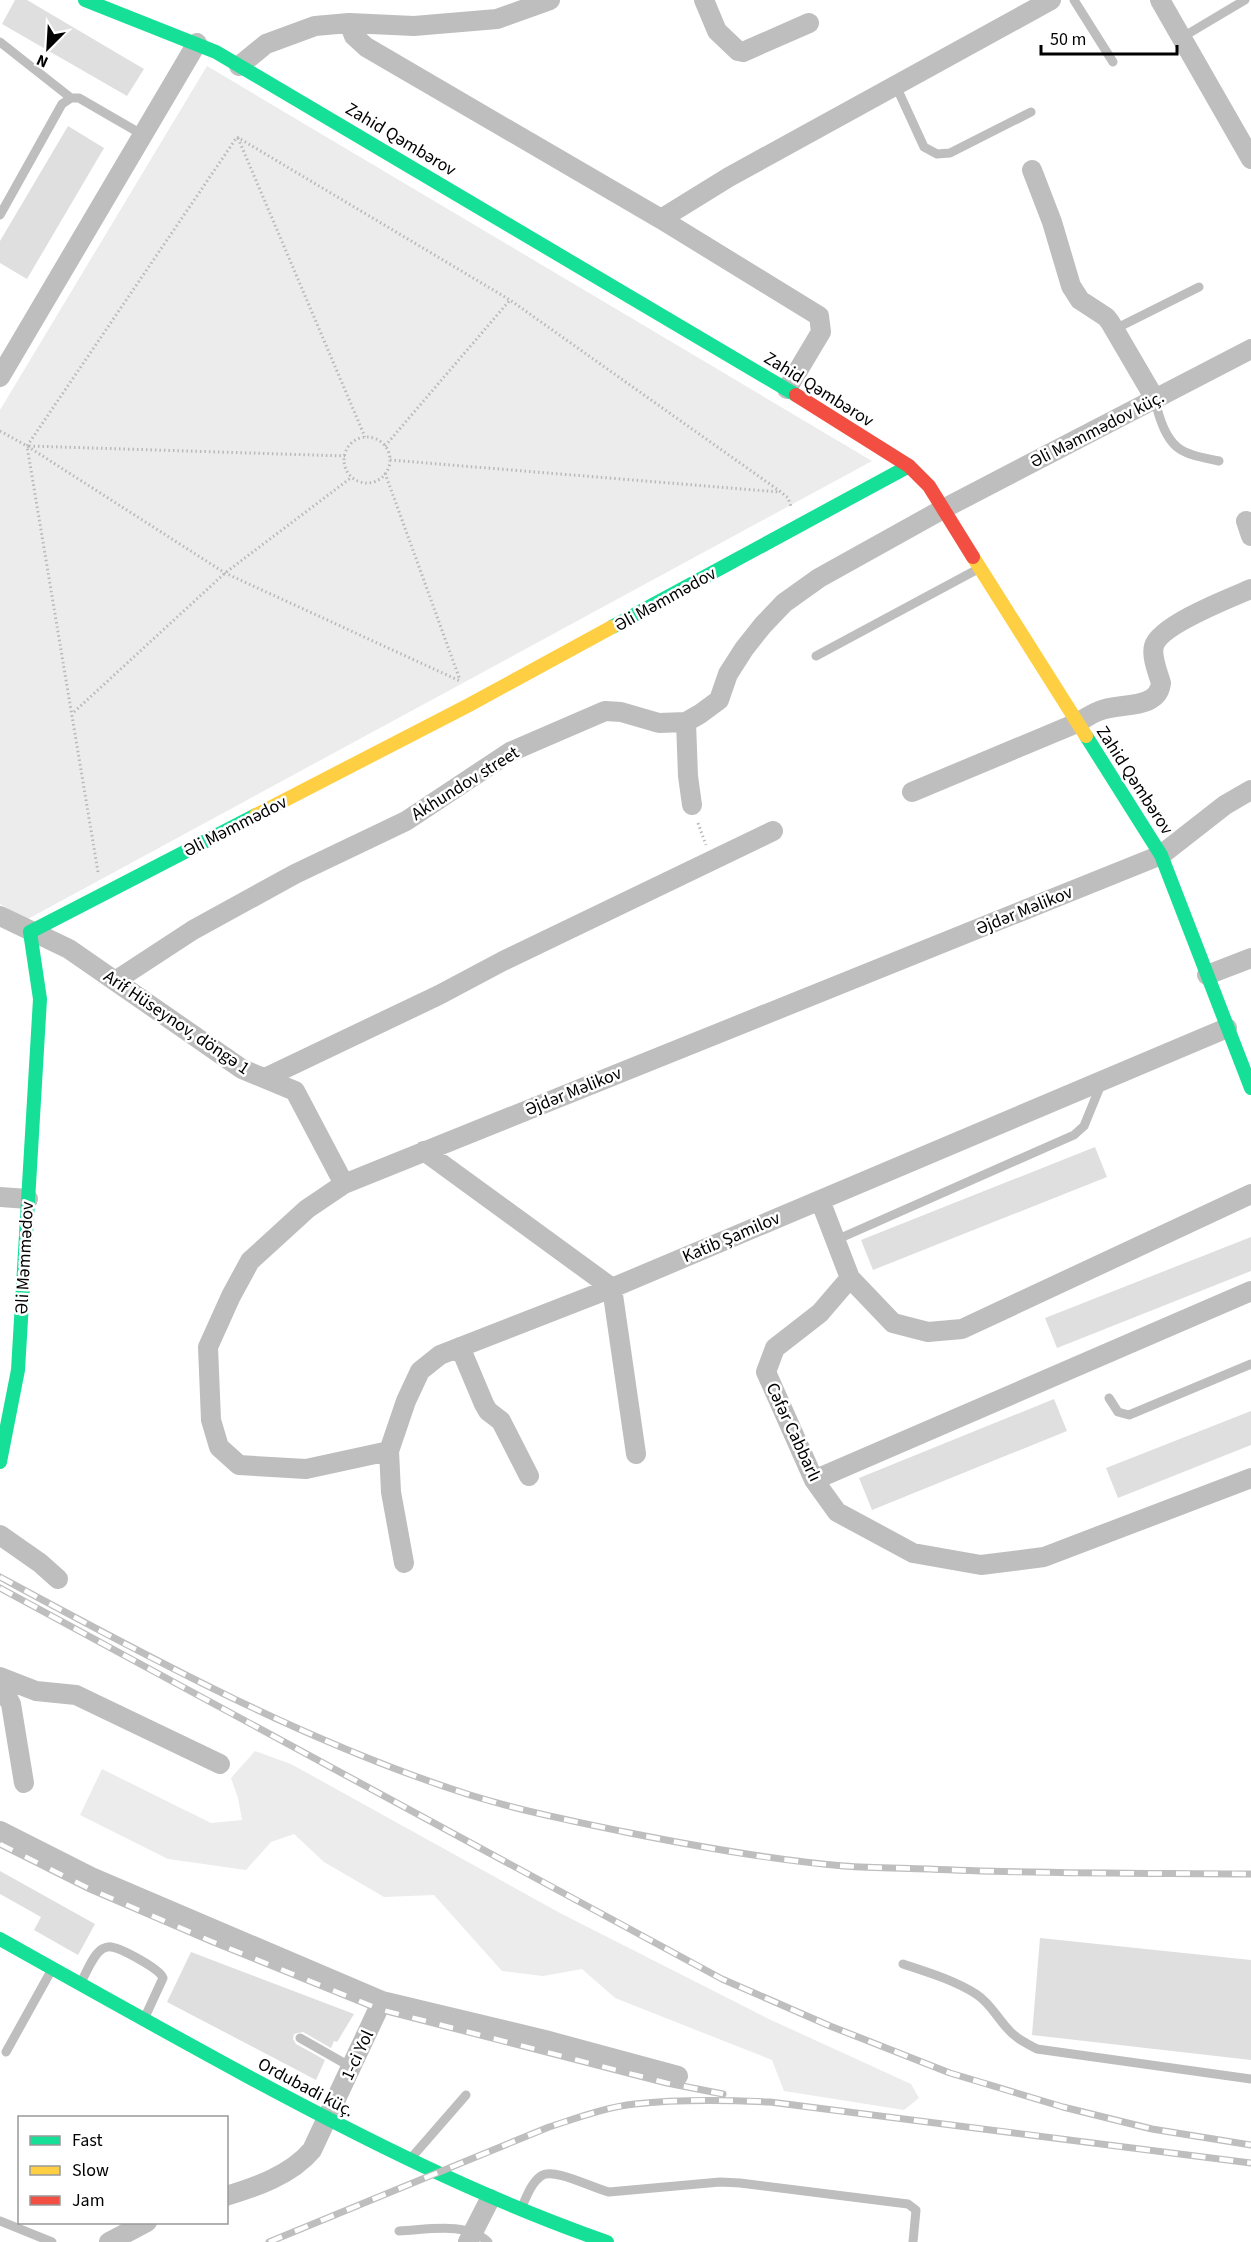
<svg xmlns="http://www.w3.org/2000/svg" width="1251" height="2242" font-family="'Source Sans 3',sans-serif">
<rect width="100%" height="100%" fill="#fff"/>
<path fill="#ececec" d="M 207,66 L 872,461 L 26,920 L 0,904 L 0,410 Z
M 255,1751 L 291,1764 L 560,1913 L 771,2020 L 911,2084 L 919,2098 L 904,2110 L 784,2091 L 772,2060 L 615,1998 L 582,1969 L 543,1976 L 502,1971 L 434,1895 L 384,1897 L 324,1862 L 294,1834 L 271,1842 L 246,1870 L 168,1859 L 80,1815 L 102,1769 L 211,1823 L 242,1820 L 238,1798 L 231,1778 Z"/>
<path fill="#dfdfdf" d="M 15,0 L 27,0 L 144,69 L 127,96 L 2,24 Z
M 68,126 L 104,148 L 27,279 L 0,263 L 0,241 Z
M 1095,1147 L 1107,1177 L 873,1270 L 861,1240 Z
M 1251,1237 L 1251,1271 L 1057,1348 L 1045,1318 Z
M 1054,1399 L 1067,1431 L 872,1510 L 859,1478 Z
M 1251,1411 L 1251,1445 L 1118,1498 L 1106,1468 Z
M 0,1871 L 95,1924 L 78,1955 L 34,1930 L 41,1917 L 0,1894 Z
M 1040,1938 L 1251,1960 L 1251,2060 L 1032,2035 Z
M 191,1952 L 354,2014 L 337,2042 L 334,2041 L 331,2048 L 303,2032 L 294,2034 L 293,2039 L 296,2044 L 325,2060 L 316,2080 L 167,2002 Z"/>
<g fill="none" stroke-linecap="round" stroke-linejoin="round">
<path stroke="#b9b9b9" stroke-width="3" stroke-dasharray="1.5 3" stroke-linecap="butt" d="M 237,137 L 510,300 L 781,492 L 788,498 L 791,506
M 238,138 L 365,437
M 0,431 L 27,446 L 225,573 L 460,681
M344 460a23 23 0 1 1 46 0a23 23 0 1 1-46 0Z
M 29,446 L 345,456
M 385,446 L 510,300
M 390,460 L 779,492
M 385,473 L 460,680
M 74,712 L 225,573 L 352,477
M 698,823 L 706,845
M 98,872 L 27,446 L 237,137"/>
<path stroke="#bebebe" stroke-width="9" d="M 1074,0 L 1113,62
M 1181,38 L 1245,0
M 0,42 L 71,98
M 896,86 L 924,147 L 937,154 L 950,153 L 1031,112
M 0,215 L 62,104 L 71,98 L 79,98 L 143,135
M 1115,329 L 1199,287
M 1155,399 C 1158,414 1164,436 1177,447 C 1188,456 1206,458 1219,461
M 816,656 L 978,569
M 836,1240 L 1074,1135 L 1084,1126 L 1102,1082
M 1109,1398 L 1118,1412 L 1129,1415 L 1251,1364
M 903,1964 C 927,1972 954,1980 976,1994 C 990,2003 996,2016 1007,2028 C 1015,2038 1026,2043 1037,2049 L 1251,2079
M 81,1982 C 87,1972 92,1956 102,1949 C 104,1948 108,1946 111,1947 C 121,1948 160,1969 163,1978 L 145,2017
M 300,2038 L 351,2067
M 6,2052 L 51,1971
M 412,2157 L 466,2095
M 521,2209 C 526,2198 531,2183 541,2176 C 554,2167 592,2188 609,2192 L 720,2182 L 740,2183 L 908,2204 L 916,2210 L 913,2242
M 0,2221 L 52,2242
M 399,2231 C 426,2230 467,2221 488,2242"/>
<path stroke="#bebebe" stroke-width="20" d="M 704,0 L 717,31 L 738,51 L 743,52 L 809,23
M 1160,0 L 1251,159
M 349,23 L 354,36 L 366,47 L 661,219 L 819,316 L 821,332 L 787,389
M 239,66 L 266,44 L 315,26 L 349,23 L 414,26 L 497,19 L 550,0
M 1032,170 L 1052,222 L 1071,286 L 1080,300 L 1106,317 L 1110,322 L 1155,399
M 661,219 L 729,177 L 1051,0
M 0,377 L 197,43
M 1246,521 L 1251,536
M 686,722 L 688,776 L 692,805
M 912,792 L 1077,723 C 1084,719 1091,714 1099,711 C 1118,702 1158,711 1161,683 C 1158,673 1151,656 1154,646 C 1160,625 1230,598 1251,589
M 0,916 L 69,949 L 242,1069 L 295,1091 L 344,1184
M 1207,975 L 1251,958
M 115,981 L 193,930 L 295,874 L 406,821 L 510,752 L 605,711 L 621,712 L 659,723 L 686,722 L 700,714 L 719,700 L 728,674 L 744,649 L 763,625 L 784,603 L 819,578 L 943,509 L 1251,349
M 265,1078 L 439,995 L 503,961 L 773,831
M 424,1151 L 612,1288 L 636,1454
M 0,1197 L 28,1199
M 820,1200 L 850,1278 L 820,1313 L 775,1348 L 766,1372 L 814,1480 L 837,1512 L 913,1553 L 981,1565 L 1044,1557 L 1251,1478
M 850,1278 L 893,1323 L 928,1332 L 962,1329 L 1251,1194
M 460,1347 L 484,1404 L 488,1411 L 501,1421 L 529,1476
M 389,1451 L 306,1469 L 239,1465 L 219,1447 L 211,1420 L 208,1347 L 231,1296 L 250,1261 L 307,1209 L 344,1184 L 1161,855 L 1225,805 L 1251,790
M 814,1480 L 1251,1291
M 0,1535 L 40,1563 L 58,1579
M 404,1563 L 391,1492 L 389,1451 L 406,1401 L 420,1371 L 440,1355 L 612,1288 L 1227,1028
M 0,1677 L 36,1691 L 76,1695 L 220,1764
M 0,1684 L 11,1704 L 24,1783
M 0,1831 L 91,1877 L 382,2001 L 545,2040 L 678,2076
M 226,2196 C 256,2187 291,2175 312,2150 L 382,2001
M 109,2242 L 147,2222
M 468,2242 L 490,2199"/>
<path stroke="#16e098" stroke-width="14" d="M 85,0 L 216,52 L 796,395
M 612,627 L 909,466
M 1086,736 L 1161,855 L 1251,1088
M 0,1462 L 18,1370 L 40,999 L 30,932 L 256,815
M 0,1939 C 82,1985 164,2031 247,2076 C 364,2139 481,2198 607,2242"/>
<path stroke="#ffcf43" stroke-width="14" d="M 973,557 L 1086,736
M 256,815 L 469,705 L 612,627"/>
<path stroke="#f24e42" stroke-width="14" d="M 796,395 L 909,466 L 929,486 L 973,557"/>
<g stroke="#bebebe" stroke-width="7">
<path id="rail" d="M 0,1577 C 152,1659 305,1742 470,1795 C 522,1811 576,1822 630,1833 C 700,1847 772,1860 844,1866 C 872,1868 901,1868 929,1869 C 1036,1874 1144,1873 1251,1874
M 0,1588 L 722,1979 L 830,2026 L 950,2073 L 1063,2107 L 1152,2129 L 1251,2145
M 0,1844 L 90,1889 L 211,1941 L 379,2009 L 667,2083 L 723,2094
M 269,2242 L 549,2127 C 577,2118 606,2107 635,2104 C 680,2099 725,2100 770,2102 L 1251,2163"/>
</g>
<use href="#rail" stroke="#fff" stroke-width="4.5" stroke-dasharray="14" stroke-linecap="butt"/>
</g>
<g text-anchor="middle" stroke-width="5" stroke-linejoin="round" paint-order="stroke">
<g font-size="18" fill="#000" stroke="#fff">
<text transform="translate(401 139) rotate(31)" y="6">Zahid Qəmbərov</text>
<text transform="translate(819 389) rotate(32)" y="6">Zahid Qəmbərov</text>
<text transform="translate(1097 429) rotate(-27)" y="6">Əli Məmmədov küç.</text>
<text transform="translate(665 599) rotate(-29)" y="6">Əli Məmmədov</text>
<text transform="translate(1135 780) rotate(57)" y="6">Zahid Qəmbərov</text>
<text transform="translate(465 783) rotate(-32)" y="6">Akhundov street</text>
<text transform="translate(235 826) rotate(-27)" y="6">Əli Məmmədov</text>
<text transform="translate(1024 910) rotate(-22)" y="6">Əjdər Məlikov</text>
<text transform="translate(177 1022) rotate(34)" y="6">Arif Hüseynov, döngə 1</text>
<text transform="translate(573 1091) rotate(-22)" y="6">Əjdər Məlikov</text>
<text transform="translate(731 1237) rotate(-23)" y="6">Katib Şamilov</text>
<text transform="translate(24 1258) rotate(-87)" y="6">Əli Məmmədov</text>
<text transform="translate(794 1432) rotate(65)" y="6">Cəfər Cabbarlı</text>
<text transform="translate(357 2055) rotate(-65)" y="6">1-ci Yol</text>
<text transform="translate(306 2087) rotate(28)" y="6">Ordubadi küç.</text>
</g>
</g>
<rect x="18" y="2116" width="210" height="108" fill="#ffffff" stroke="#999999" stroke-width="1.5"/>
<rect x="30" y="2136" width="30" height="9" fill="#16e098" stroke="#999999" stroke-width="1.5"/>
<text x="72" y="2146" font-size="18" fill="#000000">Fast</text>
<rect x="30" y="2166" width="30" height="9" fill="#ffcf43" stroke="#999999" stroke-width="1.5"/>
<text x="72" y="2176" font-size="18" fill="#000000">Slow</text>
<rect x="30" y="2196" width="30" height="9" fill="#f24e42" stroke="#999999" stroke-width="1.5"/>
<text x="72" y="2206" font-size="18" fill="#000000">Jam</text>
<g transform="translate(48 48) rotate(204)" stroke="#ffffff" stroke-width="4.5" paint-order="stroke">
<path d="M0-4.5L10 22L0 15L-10 22Z" fill="#000000"/>
<text y="-9" font-size="16" font-weight="bold" text-anchor="middle" fill="#000000">N</text>
</g>
<path d="M1041 45v9h136v-9" fill="none" stroke="#000000" stroke-width="3"/>
<text x="1050" y="45" font-size="18" fill="#000000" stroke="#ffffff" stroke-width="4.5" paint-order="stroke">50 m</text>
</svg>
